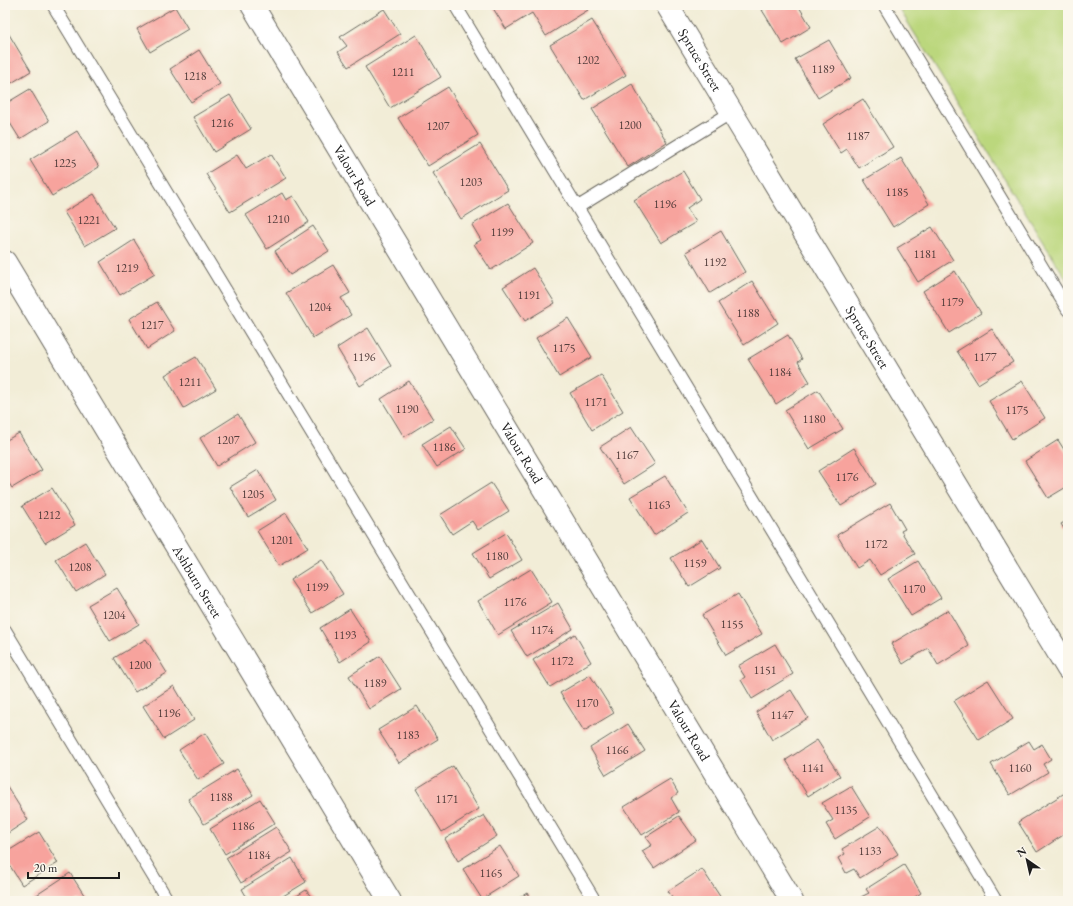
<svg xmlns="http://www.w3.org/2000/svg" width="1073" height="906" font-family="'EB Garamond',serif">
<rect width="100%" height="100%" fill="#fbf7ec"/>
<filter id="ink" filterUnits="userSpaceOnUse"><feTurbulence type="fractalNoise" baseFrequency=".025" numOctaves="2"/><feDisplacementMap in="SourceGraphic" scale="8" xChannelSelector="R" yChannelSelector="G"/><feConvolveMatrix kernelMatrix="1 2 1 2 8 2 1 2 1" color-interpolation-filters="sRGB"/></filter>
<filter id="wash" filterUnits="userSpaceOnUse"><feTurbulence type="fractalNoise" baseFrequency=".012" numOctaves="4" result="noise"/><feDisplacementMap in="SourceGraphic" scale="16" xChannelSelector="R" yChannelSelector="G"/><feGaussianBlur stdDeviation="0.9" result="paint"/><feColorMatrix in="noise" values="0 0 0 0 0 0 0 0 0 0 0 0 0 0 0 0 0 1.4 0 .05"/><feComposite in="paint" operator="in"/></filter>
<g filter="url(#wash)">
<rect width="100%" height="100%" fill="#f2edd7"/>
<path fill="#bbd77d" stroke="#6c7a4c" d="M 897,5 L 1068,5 L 1068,282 Z"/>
<g id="blocks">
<path fill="#f7a39d" d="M 491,5 L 585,5 L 588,10 L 546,36 L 532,13 L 506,29 Z
M 771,5 L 798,5 L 811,27 L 783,44 L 762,10 Z
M 175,7 L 188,29 L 150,52 L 137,29 Z
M 384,9 L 400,34 L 348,67 L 338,52 L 347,46 L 340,37 Z
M 592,20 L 626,75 L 584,100 L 550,45 Z
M 7,31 L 31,71 L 5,87 L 5,33 Z
M 416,35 L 441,77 L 390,108 L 365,67 Z
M 829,40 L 851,78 L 818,98 L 795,59 Z
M 199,50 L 220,84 L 191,102 L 170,69 Z
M 632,84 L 667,142 L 628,167 L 592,109 Z
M 448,87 L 478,135 L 428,166 L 398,118 Z
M 30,89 L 49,121 L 20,139 L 5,115 L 5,104 Z
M 230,95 L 251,129 L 214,152 L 193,117 Z
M 863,99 L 893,147 L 859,168 L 847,149 L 841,153 L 823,124 Z
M 77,131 L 99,167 L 52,196 L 30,160 Z
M 480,144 L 508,190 L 461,219 L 433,173 Z
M 271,154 L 286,178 L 230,212 L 206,174 L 237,155 L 246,169 Z
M 901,158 L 929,204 L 893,227 L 864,180 Z
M 683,171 L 700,199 L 687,208 L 696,222 L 661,243 L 634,200 Z
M 282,193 L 286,200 L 293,196 L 309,222 L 267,249 L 246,215 Z
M 94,194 L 115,228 L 85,246 L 64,212 Z
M 508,203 L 533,243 L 491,270 L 474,244 L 481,240 L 472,225 Z
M 313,226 L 329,251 L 290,275 L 275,251 Z
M 932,227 L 953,260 L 918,282 L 897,248 Z
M 721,231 L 745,272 L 710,293 L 686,252 Z
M 134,240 L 155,274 L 120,295 L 100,262 Z
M 333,265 L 350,293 L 341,298 L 351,315 L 313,338 L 286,293 Z
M 533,268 L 555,303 L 525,321 L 503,287 Z
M 955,271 L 981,313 L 949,333 L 923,291 Z
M 752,281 L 778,323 L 744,345 L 718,303 Z
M 157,302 L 175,331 L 147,349 L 129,319 Z
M 568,318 L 592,357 L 559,377 L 536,338 Z
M 368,328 L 391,366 L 360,386 L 337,348 Z
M 992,329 L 1013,362 L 978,384 L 957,351 Z
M 788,335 L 802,359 L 798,362 L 810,382 L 776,404 L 748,359 Z
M 196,357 L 216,389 L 184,408 L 165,375 Z
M 601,375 L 623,411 L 592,430 L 570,393 Z
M 409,381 L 433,419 L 404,437 L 381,399 Z
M 1022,381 L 1045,418 L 1012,439 L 989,401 Z
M 818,390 L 843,429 L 809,449 L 785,410 Z
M 238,414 L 255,442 L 217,466 L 200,438 Z
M 451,426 L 466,449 L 437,467 L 422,444 Z
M 631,427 L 655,464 L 624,484 L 600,447 Z
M 19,433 L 42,470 L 12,488 L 5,477 L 5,441 Z
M 1058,440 L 1068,456 L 1068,486 L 1048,498 L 1025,461 Z
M 854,448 L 876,484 L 841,506 L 818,471 Z
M 258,470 L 276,500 L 248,517 L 230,487 Z
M 665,476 L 688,513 L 654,535 L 630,497 Z
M 491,483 L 509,511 L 478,530 L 472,521 L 452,534 L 440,515 Z
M 52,488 L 75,525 L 45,543 L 22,506 Z
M 890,503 L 905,529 L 901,531 L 915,554 L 880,575 L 870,560 L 857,568 L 837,535 Z
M 286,513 L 308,548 L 279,566 L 257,531 Z
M 1068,520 L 1068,535 L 1061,524 Z
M 506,533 L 522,560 L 489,579 L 473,553 Z
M 702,539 L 720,568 L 689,587 L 671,558 Z
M 85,542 L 105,574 L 76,592 L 56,560 Z
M 321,560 L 343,594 L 312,613 L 290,580 Z
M 918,561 L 941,598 L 911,616 L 888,579 Z
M 531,569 L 552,602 L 498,635 L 478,601 Z
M 117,588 L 139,624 L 110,641 L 88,605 Z
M 738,594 L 762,634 L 726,655 L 702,615 Z
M 558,603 L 573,629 L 527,657 L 511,631 Z
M 350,609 L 371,642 L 340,662 L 320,628 Z
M 948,610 L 969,646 L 938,665 L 928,648 L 903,664 L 891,644 Z
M 575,634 L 591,662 L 550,687 L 533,660 Z
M 146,639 L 167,673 L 135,692 L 114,658 Z
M 775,644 L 793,674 L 752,699 L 741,680 L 745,677 L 738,666 Z
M 380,656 L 401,689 L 369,709 L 349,676 Z
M 590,675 L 614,713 L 584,731 L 560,693 Z
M 988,680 L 1013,719 L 979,740 L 954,701 Z
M 174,686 L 194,720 L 164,739 L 143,706 Z
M 791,690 L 808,718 L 772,740 L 756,712 Z
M 417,706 L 438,739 L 399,763 L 378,730 Z
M 628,724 L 645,751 L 606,775 L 590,748 Z
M 205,733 L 224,764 L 198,780 L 179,750 Z
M 817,740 L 840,776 L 808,796 L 786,760 Z
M 1029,741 L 1034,749 L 1042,744 L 1051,759 L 1043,764 L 1048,772 L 1010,795 L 991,764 Z
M 453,766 L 479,809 L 442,832 L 416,789 Z
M 237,769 L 253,795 L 204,824 L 188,799 Z
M 670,779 L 678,793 L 671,798 L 679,812 L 642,835 L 624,807 Z
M 5,783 L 28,820 L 5,835 Z
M 851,786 L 870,817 L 835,839 L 826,824 L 833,820 L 822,803 Z
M 1068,791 L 1068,832 L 1037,852 L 1018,822 Z
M 260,799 L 275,823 L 225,854 L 210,829 Z
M 484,815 L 497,836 L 458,861 L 445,839 Z
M 679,816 L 696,840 L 654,868 L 642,851 L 652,845 L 646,837 Z
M 880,826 L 898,854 L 860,878 L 854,869 L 846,873 L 838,858 L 845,854 L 842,849 Z
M 276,827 L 292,852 L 241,883 L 226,858 Z
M 39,832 L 58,863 L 22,885 L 5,858 L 5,853 Z
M 500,846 L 519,876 L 482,899 L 463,869 Z
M 292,858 L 306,882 L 275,901 L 249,901 L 242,889 Z
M 904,865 L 921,893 L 909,901 L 863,901 L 861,897 L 869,893 L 866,889 Z
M 702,869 L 723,901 L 675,901 L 668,891 Z
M 70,873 L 88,901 L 34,901 L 32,898 Z
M 306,890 L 314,901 L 289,901 Z
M 527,893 L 532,901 L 514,901 Z"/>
</g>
</g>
<g filter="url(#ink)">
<use href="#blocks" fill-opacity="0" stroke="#67655d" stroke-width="1"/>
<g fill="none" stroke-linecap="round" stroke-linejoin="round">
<g stroke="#67655d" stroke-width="14">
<path id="service" d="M 53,5 L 595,901
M 455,5 L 996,901
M 884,5 L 1068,310
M 578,207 L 732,112
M 5,630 L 168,901"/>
</g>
<g stroke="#67655d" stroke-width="24">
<g id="minor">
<path id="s1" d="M 252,5 L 792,901"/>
<path id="s2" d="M 667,5 L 1068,669"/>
<path id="s3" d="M 5,262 L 390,901"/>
</g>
</g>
<use href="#service" stroke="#fff" stroke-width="12"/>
<use href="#minor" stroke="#fff" stroke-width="22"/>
</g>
</g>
<g text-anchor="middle" stroke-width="3" stroke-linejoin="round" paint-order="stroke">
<g font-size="12" fill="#533e3c">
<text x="588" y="64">1202</text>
<text x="823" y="73">1189</text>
<text x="403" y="76">1211</text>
<text x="195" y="80">1218</text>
<text x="222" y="127">1216</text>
<text x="630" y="129">1200</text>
<text x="438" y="130">1207</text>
<text x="858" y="140">1187</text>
<text x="65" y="167">1225</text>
<text x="471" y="186">1203</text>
<text x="897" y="196">1185</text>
<text x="665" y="208">1196</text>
<text x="278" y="223">1210</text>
<text x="89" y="224">1221</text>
<text x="502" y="236">1199</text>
<text x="925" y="258">1181</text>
<text x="715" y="266">1192</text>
<text x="127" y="272">1219</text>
<text x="529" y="299">1191</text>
<text x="952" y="306">1179</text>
<text x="320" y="311">1204</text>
<text x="748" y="317">1188</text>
<text x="152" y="329">1217</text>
<text x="564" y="352">1175</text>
<text x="364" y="361">1196</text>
<text x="985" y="361">1177</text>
<text x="780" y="376">1184</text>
<text x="190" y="386">1211</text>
<text x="596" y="406">1171</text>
<text x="407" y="413">1190</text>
<text x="1017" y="414">1175</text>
<text x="814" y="423">1180</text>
<text x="228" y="444">1207</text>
<text x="444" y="451">1186</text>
<text x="627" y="459">1167</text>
<text x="847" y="481">1176</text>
<text x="253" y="498">1205</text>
<text x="659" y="509">1163</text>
<text x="49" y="519">1212</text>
<text x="282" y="544">1201</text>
<text x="876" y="548">1172</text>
<text x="497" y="560">1180</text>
<text x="695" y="567">1159</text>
<text x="80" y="571">1208</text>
<text x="317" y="591">1199</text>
<text x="914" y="593">1170</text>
<text x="515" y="606">1176</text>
<text x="114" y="619">1204</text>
<text x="732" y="628">1155</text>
<text x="542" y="634">1174</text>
<text x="345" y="639">1193</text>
<text x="562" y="665">1172</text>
<text x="140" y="669">1200</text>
<text x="765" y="674">1151</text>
<text x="375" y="687">1189</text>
<text x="587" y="707">1170</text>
<text x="169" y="717">1196</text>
<text x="782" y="719">1147</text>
<text x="408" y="739">1183</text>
<text x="617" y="754">1166</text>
<text x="813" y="772">1141</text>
<text x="1020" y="772">1160</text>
<text x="221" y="801">1188</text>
<text x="447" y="803">1171</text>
<text x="846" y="814">1135</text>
<text x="243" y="830">1186</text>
<text x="870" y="855">1133</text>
<text x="259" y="859">1184</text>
<text x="491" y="877">1165</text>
</g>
<g font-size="14" fill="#1c1c1c" stroke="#fbf7ec">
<text dy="5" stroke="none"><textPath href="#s2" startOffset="64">Spruce Street</textPath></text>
<text dy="5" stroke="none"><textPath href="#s1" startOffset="199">Valour Road</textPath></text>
<text dy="5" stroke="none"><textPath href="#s2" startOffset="388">Spruce Street</textPath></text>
<text dy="5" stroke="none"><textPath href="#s1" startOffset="523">Valour Road</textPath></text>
<text dy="5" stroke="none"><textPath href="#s3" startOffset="373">Ashburn Street</textPath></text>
<text dy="5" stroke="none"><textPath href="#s1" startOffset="847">Valour Road</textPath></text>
</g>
</g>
<rect width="1073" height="906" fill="none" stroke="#fbf7ec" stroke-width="20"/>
<g transform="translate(1027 860) rotate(326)" stroke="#fbf7ec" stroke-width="3" paint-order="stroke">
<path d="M0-3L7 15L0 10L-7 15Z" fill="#1c1c1c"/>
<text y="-6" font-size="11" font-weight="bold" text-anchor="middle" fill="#1c1c1c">N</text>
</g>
<path d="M28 872v6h91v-6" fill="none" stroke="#1c1c1c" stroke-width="2"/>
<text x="34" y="872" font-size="12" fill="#1c1c1c" stroke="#fbf7ec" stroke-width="3" paint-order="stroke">20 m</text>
</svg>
